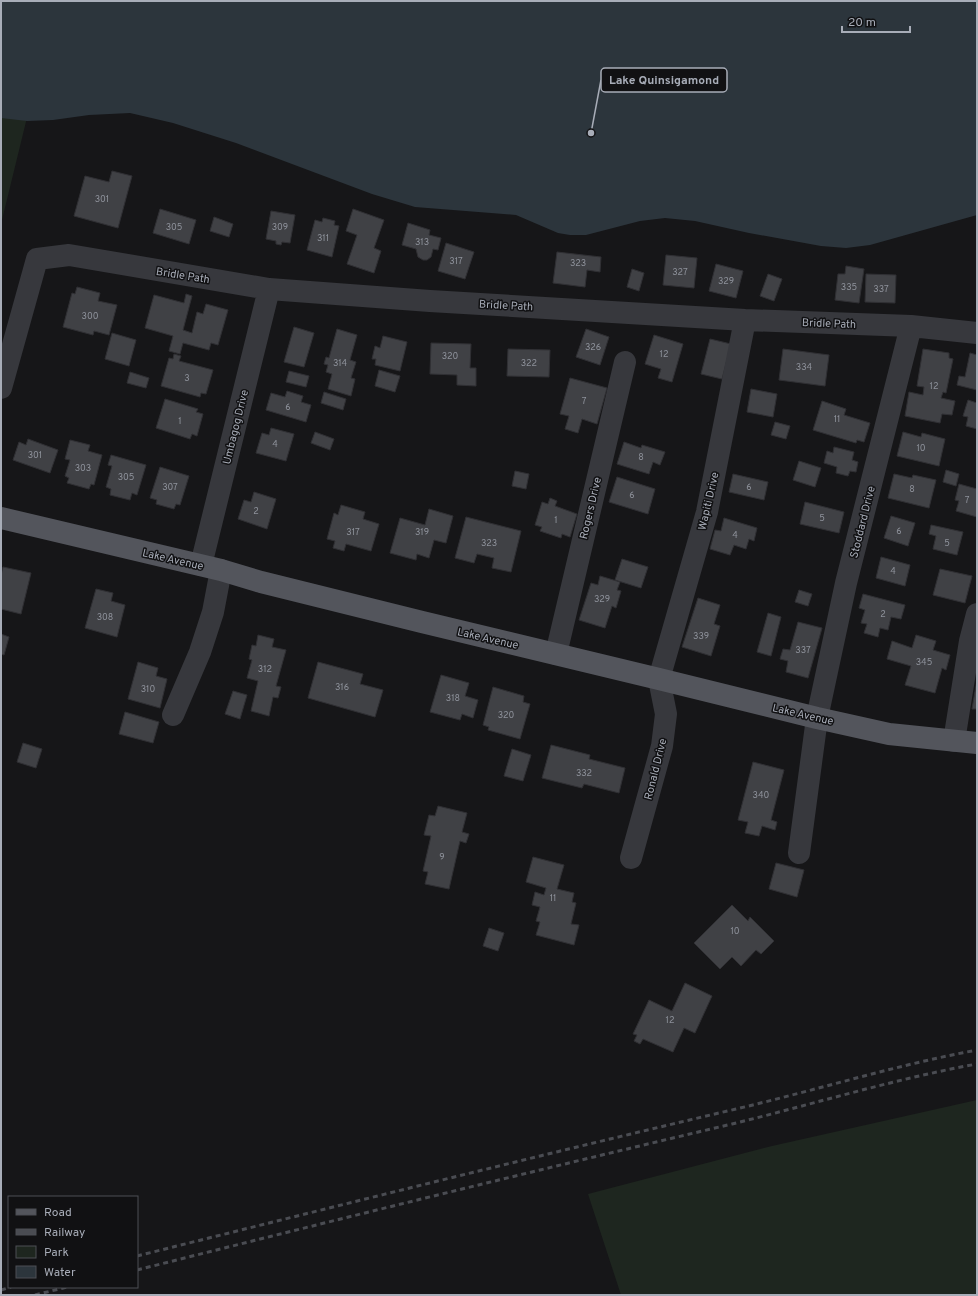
<svg xmlns="http://www.w3.org/2000/svg" width="978" height="1296" font-family="Overpass,sans-serif">
<rect width="100%" height="100%" fill="#161618"/>
<path fill="#1e261f" d="M 1,85 L 33,93 L 1,224 Z
M 977,1100 L 977,1295 L 621,1295 L 588,1194 L 772,1146 Z"/>
<path fill="#2c353c" d="M 1,1 L 977,1 L 977,215 L 870,245 L 846,248 L 821,246 L 749,233 L 695,221 L 665,218 L 640,221 L 586,235 L 570,235 L 558,233 L 516,215 L 415,207 L 372,194 L 236,143 L 173,123 L 130,113 L 89,115 L 53,120 L 27,121 L 1,118 Z"/>
<path fill="#404145" stroke="#303034" d="M 112,171 L 132,176 L 118,228 L 74,216 L 85,176 L 109,182 Z
M 160,209 L 196,220 L 189,244 L 153,233 Z
M 353,209 L 384,220 L 374,248 L 381,251 L 374,273 L 347,264 L 357,235 L 346,231 Z
M 271,211 L 295,215 L 290,243 L 282,242 L 281,245 L 276,244 L 276,241 L 266,239 Z
M 214,217 L 233,224 L 229,237 L 210,231 Z
M 323,218 L 335,221 L 334,225 L 339,226 L 332,257 L 307,250 L 315,220 L 322,222 Z
M 408,223 L 430,230 L 429,235 L 441,238 L 438,250 L 433,249 L 431,257 L 427,260 L 423,260 L 418,257 L 416,249 L 402,245 Z
M 446,243 L 474,252 L 465,279 L 438,271 Z
M 557,252 L 601,257 L 600,272 L 587,270 L 585,287 L 553,283 Z
M 666,255 L 697,258 L 694,288 L 663,285 Z
M 716,264 L 743,271 L 736,298 L 709,291 Z
M 846,266 L 864,269 L 859,303 L 835,300 L 838,274 L 845,274 Z
M 632,269 L 644,273 L 639,291 L 627,287 Z
M 768,274 L 782,279 L 774,301 L 760,296 Z
M 866,274 L 896,275 L 895,303 L 865,302 Z
M 77,287 L 100,293 L 98,301 L 117,305 L 109,335 L 94,331 L 93,335 L 63,327 L 72,293 L 75,294 Z
M 186,294 L 192,296 L 183,330 L 192,333 L 197,312 L 203,314 L 206,304 L 228,310 L 218,345 L 211,343 L 209,350 L 183,343 L 180,354 L 169,351 L 173,336 L 145,328 L 154,295 L 184,303 Z
M 294,327 L 314,333 L 304,367 L 284,362 Z
M 337,329 L 357,335 L 350,360 L 356,362 L 351,378 L 355,379 L 351,396 L 328,389 L 332,374 L 326,372 L 328,365 L 324,364 L 326,357 L 329,358 Z
M 586,329 L 609,337 L 600,365 L 576,357 Z
M 112,333 L 136,340 L 129,366 L 105,359 Z
M 654,335 L 683,344 L 672,382 L 658,378 L 661,369 L 645,364 Z
M 383,336 L 407,342 L 400,371 L 375,365 L 376,359 L 372,359 L 375,346 L 380,348 Z
M 710,339 L 731,344 L 722,379 L 701,374 Z
M 431,343 L 471,344 L 470,368 L 476,368 L 476,386 L 457,385 L 457,375 L 430,374 Z
M 508,349 L 550,350 L 549,377 L 507,376 Z
M 783,349 L 829,355 L 825,386 L 779,380 Z
M 923,349 L 949,353 L 949,358 L 953,359 L 946,393 L 943,392 L 941,398 L 955,401 L 952,415 L 942,414 L 940,423 L 905,416 L 909,392 L 923,395 L 924,387 L 917,386 Z
M 970,353 L 977,355 L 977,390 L 957,385 L 959,376 L 965,377 Z
M 174,354 L 181,356 L 179,361 L 213,370 L 206,394 L 201,393 L 200,397 L 161,386 L 169,358 L 173,359 Z
M 379,370 L 400,376 L 395,392 L 375,386 Z
M 289,371 L 309,376 L 306,387 L 286,382 Z
M 130,372 L 149,378 L 146,388 L 127,383 Z
M 570,378 L 607,388 L 597,424 L 582,419 L 578,433 L 565,429 L 569,416 L 560,414 Z
M 751,389 L 777,394 L 773,417 L 747,412 Z
M 287,391 L 303,396 L 301,402 L 311,405 L 306,422 L 266,410 L 271,393 L 285,397 Z
M 324,392 L 346,399 L 343,410 L 321,403 Z
M 165,399 L 198,409 L 196,412 L 203,414 L 197,436 L 192,434 L 190,439 L 156,428 Z
M 968,400 L 977,403 L 977,429 L 966,426 L 968,417 L 963,416 Z
M 822,401 L 846,409 L 844,415 L 870,423 L 864,442 L 857,440 L 856,443 L 813,430 Z
M 775,422 L 790,426 L 786,439 L 771,435 Z
M 271,428 L 294,434 L 286,461 L 256,453 L 262,433 L 269,435 Z
M 315,432 L 334,439 L 330,450 L 311,443 Z
M 903,432 L 921,437 L 922,433 L 945,439 L 939,466 L 897,456 Z
M 28,439 L 58,450 L 50,473 L 13,460 L 19,442 L 26,445 Z
M 70,440 L 90,445 L 88,451 L 102,455 L 94,485 L 91,484 L 89,489 L 67,483 L 69,478 L 65,476 L 70,460 L 65,459 Z
M 624,442 L 641,448 L 642,445 L 665,452 L 660,465 L 653,462 L 649,474 L 617,464 Z
M 834,447 L 854,452 L 852,460 L 858,462 L 856,472 L 850,471 L 848,476 L 836,473 L 837,467 L 824,463 L 827,451 L 833,453 Z
M 111,455 L 146,465 L 137,495 L 132,493 L 130,500 L 110,495 L 111,489 L 106,487 L 112,466 L 108,465 Z
M 799,461 L 821,468 L 815,487 L 793,480 Z
M 160,467 L 189,476 L 180,505 L 176,504 L 174,509 L 156,504 L 157,500 L 150,498 Z
M 946,470 L 959,474 L 956,486 L 943,482 Z
M 515,471 L 529,474 L 526,489 L 512,486 Z
M 733,474 L 768,482 L 764,500 L 729,492 Z
M 894,474 L 912,478 L 913,475 L 936,480 L 929,508 L 888,498 Z
M 617,477 L 655,489 L 648,514 L 609,502 Z
M 959,484 L 977,489 L 977,517 L 956,511 L 959,501 L 955,500 Z
M 254,492 L 276,499 L 267,529 L 238,519 L 244,500 L 251,502 Z
M 550,498 L 557,501 L 555,506 L 577,514 L 570,537 L 562,534 L 561,538 L 540,531 L 542,527 L 535,525 L 542,502 L 548,504 Z
M 805,502 L 844,512 L 839,533 L 800,524 Z
M 341,505 L 365,512 L 363,519 L 379,524 L 371,551 L 346,544 L 344,551 L 333,548 L 335,541 L 327,539 L 334,513 L 338,515 Z
M 429,509 L 453,516 L 446,543 L 434,540 L 429,558 L 417,554 L 416,560 L 390,553 L 400,518 L 425,525 Z
M 891,516 L 915,523 L 908,546 L 884,538 Z
M 466,517 L 521,531 L 511,572 L 492,568 L 494,558 L 477,554 L 474,563 L 455,558 Z
M 724,518 L 757,528 L 754,541 L 749,539 L 746,549 L 734,545 L 730,555 L 710,549 L 715,530 L 721,531 Z
M 931,525 L 963,532 L 957,555 L 933,549 L 936,536 L 929,534 Z
M 881,557 L 910,565 L 905,586 L 876,578 Z
M 622,559 L 648,567 L 641,588 L 615,580 Z
M 3,567 L 31,573 L 21,614 L 1,609 L 1,575 Z
M 940,569 L 972,576 L 965,603 L 933,595 Z
M 600,576 L 620,582 L 617,590 L 621,591 L 616,608 L 612,606 L 605,628 L 579,620 L 591,583 L 598,585 Z
M 96,589 L 113,593 L 111,601 L 125,605 L 117,637 L 85,628 Z
M 799,590 L 812,594 L 808,606 L 795,602 Z
M 863,594 L 905,605 L 901,619 L 891,617 L 888,630 L 880,628 L 878,637 L 864,633 L 867,624 L 861,623 L 865,610 L 859,608 Z
M 698,598 L 720,605 L 714,624 L 720,626 L 711,656 L 682,647 Z
M 768,613 L 781,617 L 771,656 L 757,652 Z
M 798,622 L 822,628 L 808,678 L 786,672 L 788,661 L 780,659 L 783,649 L 790,650 Z
M 1,634 L 9,637 L 4,655 L 1,654 Z
M 258,635 L 274,639 L 272,647 L 286,650 L 276,686 L 281,687 L 278,698 L 273,697 L 269,716 L 251,711 L 258,681 L 247,678 L 252,660 L 249,659 L 252,645 L 256,646 Z
M 916,635 L 936,641 L 933,650 L 950,655 L 946,670 L 942,668 L 935,693 L 905,685 L 911,666 L 887,659 L 892,641 L 912,648 Z
M 138,662 L 158,668 L 156,676 L 167,679 L 160,708 L 128,699 Z
M 318,662 L 363,674 L 360,684 L 383,690 L 375,717 L 308,698 Z
M 441,675 L 469,683 L 465,696 L 478,700 L 473,718 L 462,714 L 460,720 L 430,712 Z
M 977,680 L 977,709 L 972,709 Z
M 493,687 L 524,696 L 523,702 L 530,704 L 520,739 L 488,730 L 489,727 L 483,725 Z
M 233,691 L 247,695 L 240,719 L 225,714 Z
M 125,712 L 159,722 L 153,743 L 119,734 Z
M 23,743 L 42,749 L 36,768 L 17,762 Z
M 551,745 L 590,755 L 589,759 L 625,768 L 619,793 L 584,784 L 582,788 L 542,778 Z
M 512,749 L 531,755 L 523,781 L 504,776 Z
M 753,762 L 784,770 L 771,820 L 777,822 L 775,830 L 762,826 L 759,836 L 745,833 L 748,822 L 738,820 Z
M 438,806 L 467,813 L 462,832 L 469,834 L 466,843 L 460,841 L 449,889 L 425,884 L 428,872 L 423,871 L 431,836 L 424,835 L 429,815 L 435,816 Z
M 533,857 L 564,865 L 557,889 L 574,893 L 572,902 L 576,903 L 571,924 L 579,925 L 574,945 L 536,935 L 540,922 L 536,921 L 540,907 L 532,905 L 535,892 L 544,895 L 546,888 L 526,882 Z
M 776,863 L 804,870 L 797,897 L 769,889 Z
M 732,905 L 748,921 L 750,917 L 774,941 L 761,954 L 756,950 L 741,966 L 732,957 L 720,969 L 694,943 Z
M 489,928 L 504,933 L 498,951 L 483,946 Z
M 685,983 L 712,996 L 695,1033 L 684,1028 L 673,1052 L 643,1039 L 640,1044 L 634,1041 L 637,1035 L 633,1034 L 649,1000 L 672,1011 Z"/>
<g fill="none" stroke-linecap="round" stroke-linejoin="round">
<path stroke="#37383d" stroke-width="22" d="M 1,388 L 37,259 L 69,255 L 269,289 L 430,301 L 745,320 L 911,326 L 977,333
M 201,565 L 269,289
M 556,654 L 625,362
M 173,715 L 200,652 L 213,612 L 221,570
M 954,741 L 970,641 L 977,614
M 799,853 L 817,718 L 846,583 L 911,326
M 631,858 L 662,746 L 666,714 L 659,679 L 707,512 L 745,320"/>
<path stroke="#53555c" stroke-width="22" d="M 1,518 L 221,570 L 261,582 L 422,622 L 659,679 L 817,718 L 889,734 L 977,743"/>
<path stroke="#4a4c52" stroke-width="3" stroke-dasharray="5 4" stroke-linecap="butt" d="M 137,1256 C 337,1206 536,1156 736,1109 C 817,1090 896,1065 977,1050
M 137,1270 C 335,1220 533,1171 732,1124 C 814,1104 894,1079 977,1064
M 1,1290 L 11,1287
M 35,1295 L 67,1287"/>
</g>
<g text-anchor="middle" stroke-width="3" stroke-linejoin="round" paint-order="stroke">
<g font-size="9" fill="#8e929b">
<text x="102" y="202">301</text>
<text x="174" y="230">305</text>
<text x="280" y="230">309</text>
<text x="323" y="241">311</text>
<text x="422" y="245">313</text>
<text x="456" y="264">317</text>
<text x="578" y="266">323</text>
<text x="680" y="275">327</text>
<text x="726" y="284">329</text>
<text x="849" y="290">335</text>
<text x="881" y="292">337</text>
<text x="90" y="319">300</text>
<text x="593" y="350">326</text>
<text x="664" y="357">12</text>
<text x="450" y="359">320</text>
<text x="340" y="366">314</text>
<text x="529" y="366">322</text>
<text x="804" y="370">334</text>
<text x="187" y="381">3</text>
<text x="934" y="389">12</text>
<text x="584" y="404">7</text>
<text x="288" y="410">6</text>
<text x="837" y="422">11</text>
<text x="180" y="424">1</text>
<text x="275" y="447">4</text>
<text x="921" y="451">10</text>
<text x="35" y="458">301</text>
<text x="641" y="460">8</text>
<text x="83" y="471">303</text>
<text x="126" y="480">305</text>
<text x="170" y="490">307</text>
<text x="749" y="490">6</text>
<text x="912" y="492">8</text>
<text x="632" y="498">6</text>
<text x="967" y="503">7</text>
<text x="256" y="514">2</text>
<text x="822" y="521">5</text>
<text x="556" y="523">1</text>
<text x="899" y="534">6</text>
<text x="353" y="535">317</text>
<text x="422" y="535">319</text>
<text x="735" y="538">4</text>
<text x="489" y="546">323</text>
<text x="947" y="546">5</text>
<text x="893" y="574">4</text>
<text x="602" y="602">329</text>
<text x="883" y="617">2</text>
<text x="105" y="620">308</text>
<text x="701" y="639">339</text>
<text x="803" y="653">337</text>
<text x="924" y="665">345</text>
<text x="265" y="672">312</text>
<text x="342" y="690">316</text>
<text x="148" y="692">310</text>
<text x="453" y="701">318</text>
<text x="506" y="718">320</text>
<text x="584" y="776">332</text>
<text x="761" y="798">340</text>
<text x="442" y="860">9</text>
<text x="553" y="901">11</text>
<text x="735" y="934">10</text>
<text x="670" y="1023">12</text>
</g>
<g font-size="11" fill="#a8adb8" stroke="#111113">
<text transform="translate(183 275) rotate(9)" y="4">Bridle Path</text>
<text transform="translate(506 305) rotate(3)" y="4">Bridle Path</text>
<text transform="translate(829 323) rotate(2)" y="4">Bridle Path</text>
<text transform="translate(235 427) rotate(-76)" y="4">Umbagog Drive</text>
<text transform="translate(708 501) rotate(-77)" y="4">Wapiti Drive</text>
<text transform="translate(590 508) rotate(-77)" y="4">Rogers Drive</text>
<text transform="translate(862 522) rotate(-76)" y="4">Stoddard Drive</text>
<text transform="translate(173 559) rotate(13)" y="4">Lake Avenue</text>
<text transform="translate(488 638) rotate(13)" y="4">Lake Avenue</text>
<text transform="translate(803 714) rotate(13)" y="4">Lake Avenue</text>
<text transform="translate(655 769) rotate(-76)" y="4">Ronald Drive</text>
</g>
</g>
<path fill="none" stroke="#a8adb8" stroke-width="1.5" d="M591 133L601 80"/>
<circle fill="#a8adb8" stroke="#111113" stroke-width="1.5" cx="591" cy="133" r="4"/>
<rect fill="#111113" stroke="#a8adb8" stroke-width="1.5" x="601" y="68" width="126" height="24" rx="4"/>
<g font-size="12" text-anchor="middle" font-weight="bold" fill="#a8adb8">
<text x="664" y="84">Lake Quinsigamond</text>
</g>
<rect width="978" height="1296" fill="none" stroke="#a8adb8" stroke-width="4"/>
<rect x="8" y="1196" width="130" height="92" fill="#111113" stroke="#4d4f55"/>
<rect x="16" y="1209" width="20" height="6" fill="#53555c" stroke="#4d4f55"/>
<text x="44" y="1216" font-size="12" fill="#a8adb8">Road</text>
<rect x="16" y="1229" width="20" height="6" fill="#4a4c52" stroke="#4d4f55"/>
<text x="44" y="1236" font-size="12" fill="#a8adb8">Railway</text>
<rect x="16" y="1246" width="20" height="12" fill="#1e261f" stroke="#4d4f55"/>
<text x="44" y="1256" font-size="12" fill="#a8adb8">Park</text>
<rect x="16" y="1266" width="20" height="12" fill="#2c353c" stroke="#4d4f55"/>
<text x="44" y="1276" font-size="12" fill="#a8adb8">Water</text>
<path d="M842 26v6h68v-6" fill="none" stroke="#a8adb8" stroke-width="2"/>
<text x="848" y="26" font-size="12" fill="#a8adb8" stroke="#111113" stroke-width="3" paint-order="stroke">20 m</text>
</svg>
